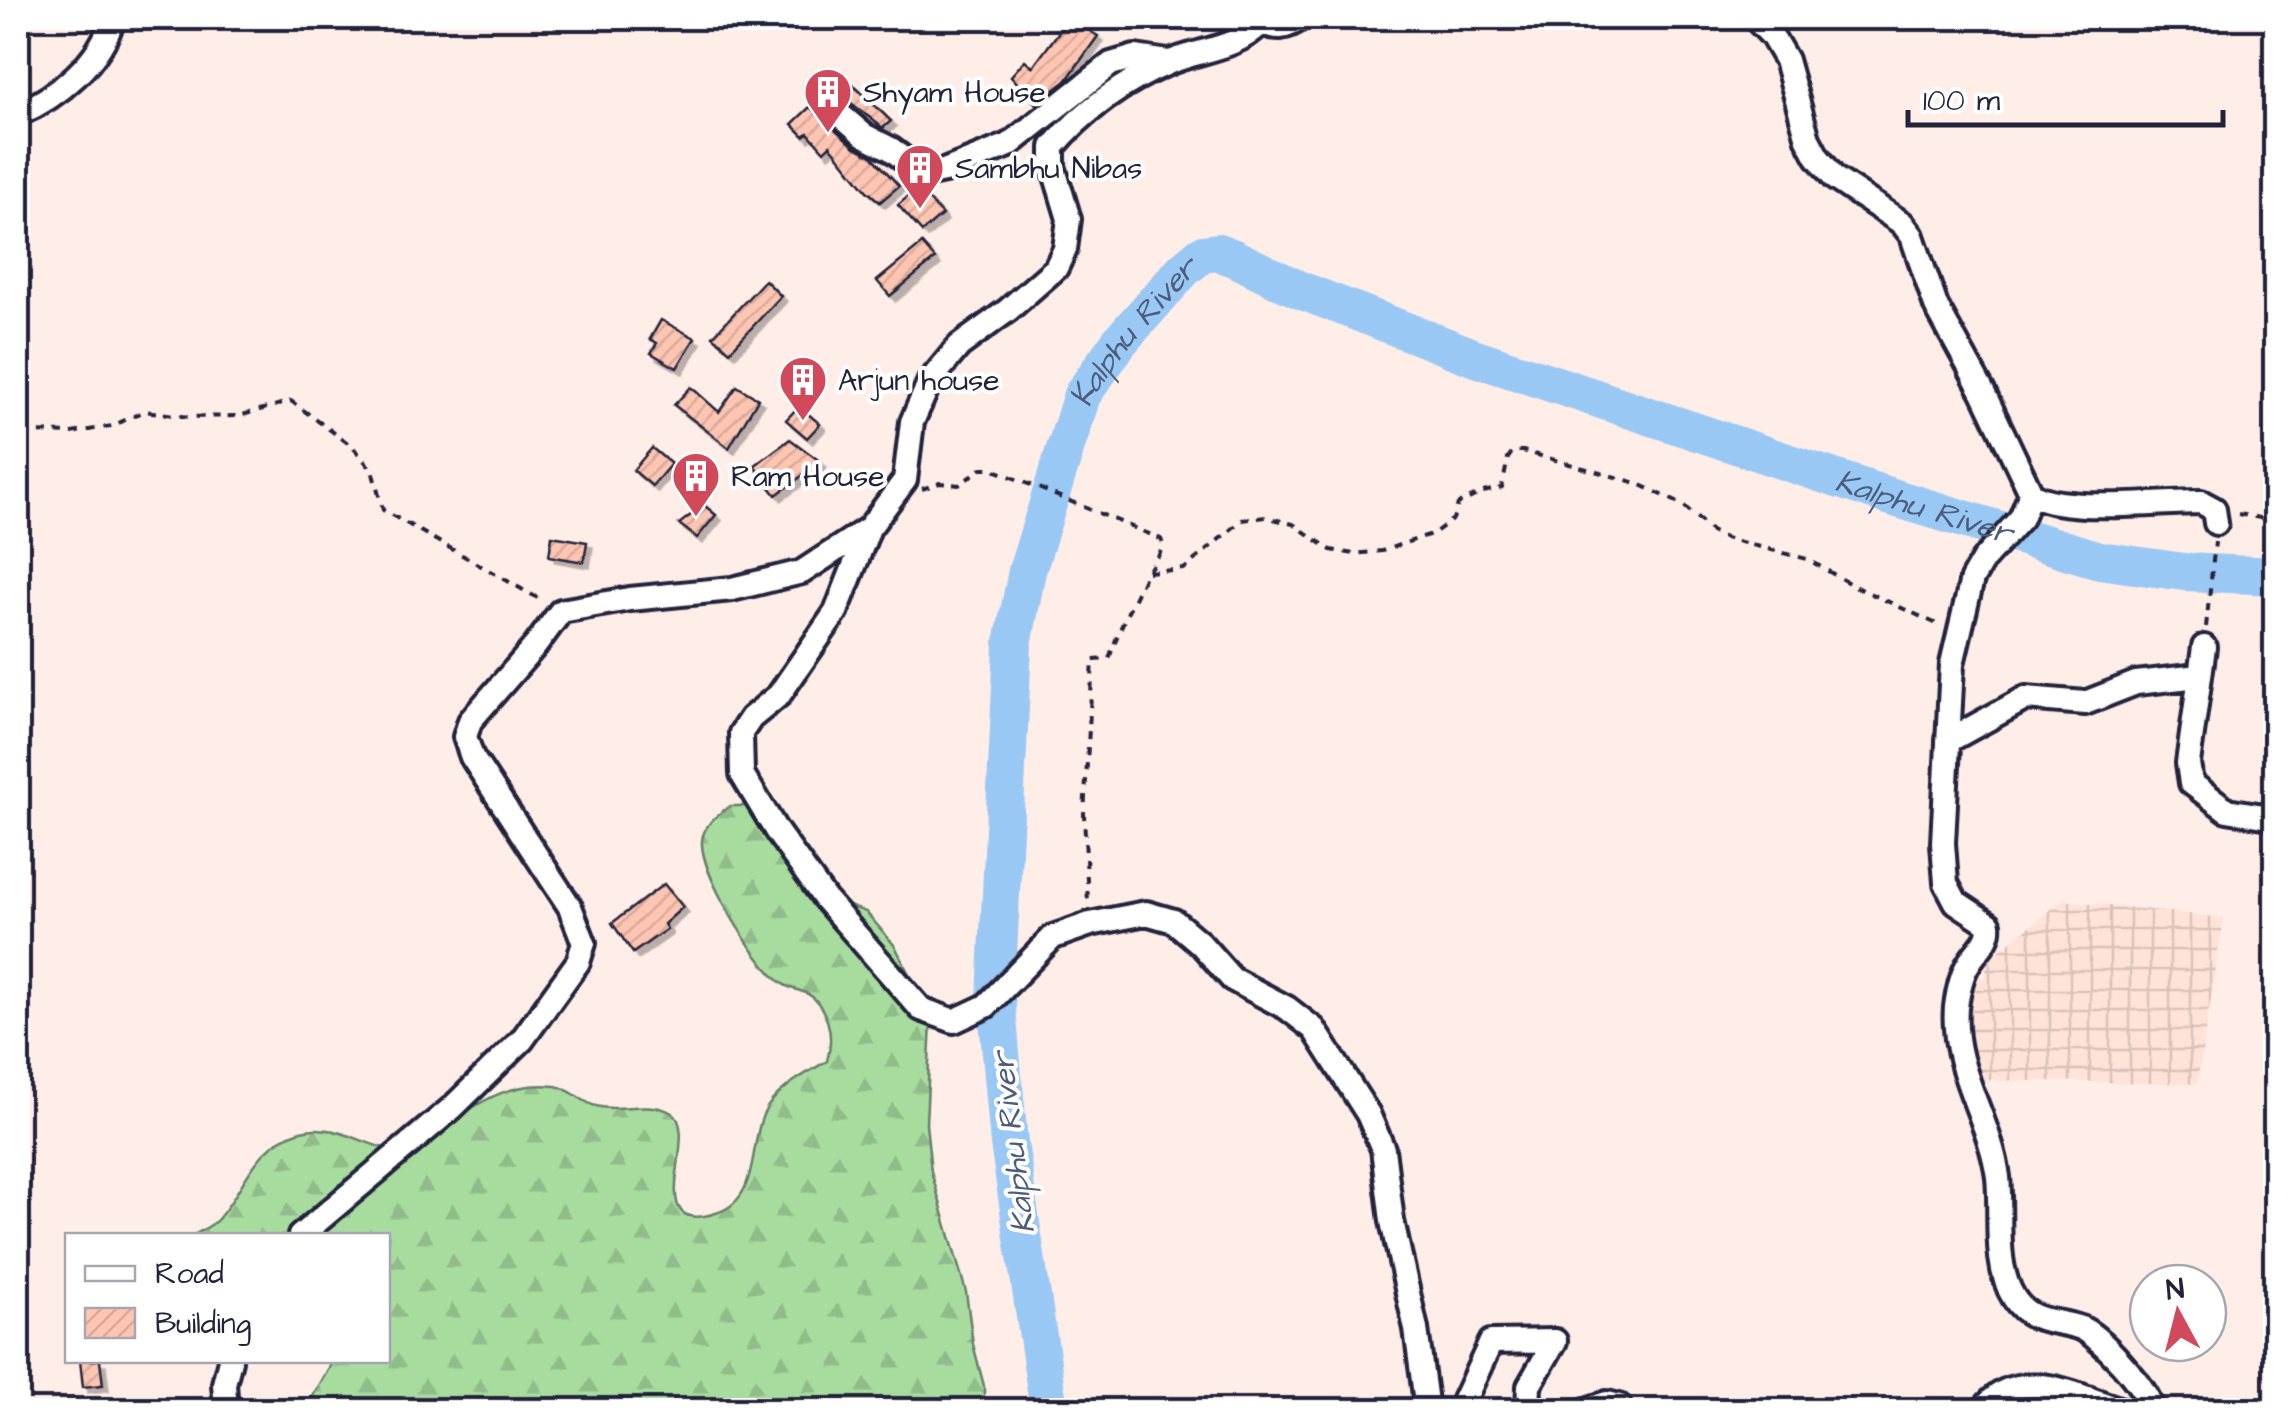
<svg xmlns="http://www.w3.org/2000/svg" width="2293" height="1428" font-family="'Architects Daughter',sans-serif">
<defs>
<pattern id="industrial-grid" width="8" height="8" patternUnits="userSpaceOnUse" patternTransform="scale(2.5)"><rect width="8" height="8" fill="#ffe2d8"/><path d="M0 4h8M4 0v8" fill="none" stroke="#dac2ba"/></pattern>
<pattern id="forest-firs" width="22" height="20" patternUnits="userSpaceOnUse" patternTransform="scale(2.5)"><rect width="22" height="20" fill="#a8dc9e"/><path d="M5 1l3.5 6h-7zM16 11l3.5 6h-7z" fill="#90bc89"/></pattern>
<pattern id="building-hatch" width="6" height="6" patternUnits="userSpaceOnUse" patternTransform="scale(2.5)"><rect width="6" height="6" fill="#fec6b2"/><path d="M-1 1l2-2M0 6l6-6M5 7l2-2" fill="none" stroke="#d9aa9a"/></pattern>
<filter id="shadow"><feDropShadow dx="5.5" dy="5.5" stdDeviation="0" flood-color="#0004"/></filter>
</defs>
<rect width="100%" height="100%" fill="#ffeee8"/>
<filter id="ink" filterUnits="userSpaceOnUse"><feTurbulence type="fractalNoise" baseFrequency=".01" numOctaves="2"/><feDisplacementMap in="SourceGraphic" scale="20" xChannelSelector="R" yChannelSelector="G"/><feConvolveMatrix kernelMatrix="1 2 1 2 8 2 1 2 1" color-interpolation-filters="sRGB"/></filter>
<g filter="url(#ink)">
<path fill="url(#industrial-grid)" d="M 2063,900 L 2224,918 L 2197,1084 L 1981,1080 L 1967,1069 L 1966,992 L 1977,977 L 1987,977 L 1985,962 Z"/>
<path fill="url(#forest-firs)" stroke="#657f6c" stroke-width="2.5" d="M 730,806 L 747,806 L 780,843 L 800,884 L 813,898 L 822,905 L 846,905 L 866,912 L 895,946 L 910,976 L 926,996 L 931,1022 L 926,1124 L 931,1171 L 966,1292 L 973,1344 L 984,1386 L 984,1410 L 305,1410 L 333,1361 L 388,1360 L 388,1236 L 192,1236 C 200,1231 212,1226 218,1219 C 246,1187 253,1145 301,1131 C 343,1119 381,1162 421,1149 C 458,1116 500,1079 555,1086 C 571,1088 581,1102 596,1106 C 620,1113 649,1099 672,1113 C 702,1132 639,1238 716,1213 C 759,1200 749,1148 763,1115 C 773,1091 805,1074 827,1061 C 833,1040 831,1021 818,1003 C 808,988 790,992 779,981 C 754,960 700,873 702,841 C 703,825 718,814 730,806 Z"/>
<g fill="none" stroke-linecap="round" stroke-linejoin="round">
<path stroke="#99c8f4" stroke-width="38" id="s1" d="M 1049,1410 L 1009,1143 L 996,997 L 1013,644 L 1027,571 L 1082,395 L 1120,341 L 1184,269 L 1202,254 L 1218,252 L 1234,258 L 1300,290 L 1473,357 L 1885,495 L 2099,560 L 2184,572 L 2276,576"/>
</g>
<path fill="url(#building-hatch)" stroke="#22223b" stroke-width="2.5" filter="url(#shadow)" d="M 1069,18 L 1098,36 L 1066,81 L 1036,104 L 1011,76 L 1025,60 L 1033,67 Z
M 848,80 L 891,121 L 883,128 L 837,92 Z
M 810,107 L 855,147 L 872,156 L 899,186 L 880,202 L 867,191 L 830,145 L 824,151 L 808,133 L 804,136 L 792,124 Z
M 918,188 L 942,215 L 922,232 L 898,205 Z
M 922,244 L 935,259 L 890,296 L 877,281 Z
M 765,280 L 781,296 L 730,351 L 713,336 Z
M 661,320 L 695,338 L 677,368 L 651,353 L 657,343 L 650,339 Z
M 737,386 L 758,399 L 729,448 L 674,405 L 691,387 L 719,412 Z
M 799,406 L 820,424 L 807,438 L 786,420 Z
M 790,439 L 821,462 L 811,476 L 806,473 L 776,495 L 754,466 Z
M 652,448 L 671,464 L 652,486 L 633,470 Z
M 704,505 L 716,515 L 697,538 L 679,524 Z
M 552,536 L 587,542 L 584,562 L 549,556 Z
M 664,884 L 683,907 L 664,924 L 667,929 L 633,953 L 612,923 Z
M 80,1360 L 100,1360 L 103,1385 L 83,1387 Z"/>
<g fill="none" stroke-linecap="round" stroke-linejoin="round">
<g stroke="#22223b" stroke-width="30">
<path id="minor" d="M 1755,18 L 1772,36 L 1786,60 L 1808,139 L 1817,156 L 1834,178 L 1902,223 L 1912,236 L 1936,306 L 1983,392 L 2031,493 C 2059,514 2162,502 2201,502 L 2214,509 L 2216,523
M 1261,23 C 1235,50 1200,49 1168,63 C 1125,81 1082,112 1053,147 L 1053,166 L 1069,219 L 1065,249 L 1056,268 L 1008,310 L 959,346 L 930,381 L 912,422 L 905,480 L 869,528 L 836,612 L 779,695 L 751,718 L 741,733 L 742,774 L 777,832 L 825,899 L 921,1009 L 954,1021 L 986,1006 L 1053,937 L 1090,924 L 1146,913 L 1174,921 L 1200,943 L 1232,979 L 1287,1008 L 1314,1029 L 1368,1114 L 1383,1149 L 1392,1221 L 1416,1329 L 1427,1410
M 1261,23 C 1278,29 1286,29 1301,18
M 823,100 L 864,135 L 891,149 L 925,175 L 944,171 L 1009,145 L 1111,64 L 1135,57 L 1168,62
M 18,114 C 58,97 101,61 113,18
M 2031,493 L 2021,518 L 1983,560 L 1972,579 L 1952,664 L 1943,843 L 1946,883 L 1956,902 L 1989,924 C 1991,941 1977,949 1969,963 C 1961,975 1958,992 1956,1007 C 1951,1069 1990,1118 1998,1177 C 2002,1214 1993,1265 2014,1298 C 2030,1324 2056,1319 2081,1328 C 2099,1335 2147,1388 2151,1407 L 2148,1410
M 2204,647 L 2188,763 L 2191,783 L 2227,810 L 2276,818
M 1948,741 L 2026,698 L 2085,703 L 2136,683 L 2199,676
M 300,1236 L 452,1108 L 522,1040 L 578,962 L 584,943 L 570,907 L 472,757 L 465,737 L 470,721 L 536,645 L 561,611 L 630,599 L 732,589 L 802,572 L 869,528
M 226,1410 L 224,1384 L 230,1360
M 1463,1410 L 1464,1400 L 1491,1342 L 1555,1341 L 1529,1386 L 1528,1410
M 1586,1410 L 1607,1403 L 1619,1406 L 1620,1410
M 1983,1410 C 2019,1362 2078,1397 2122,1410"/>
</g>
<path stroke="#22223b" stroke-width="4" stroke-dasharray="8 8" stroke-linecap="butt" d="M 18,414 L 29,432 L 72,433 L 112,426 L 145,411 L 189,417 L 239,416 L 291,401 L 352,446 L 372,470 L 383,510 L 541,600
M 922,489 L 940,483 L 959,485 L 982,468 L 990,468 L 1161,539 L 1163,544 C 1159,559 1151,565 1144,578 C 1131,605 1118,631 1109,659 L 1093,660 L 1084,814 L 1088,903
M 2238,514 L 2276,521
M 1148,572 L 1184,569 L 1242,520 L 1266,517 L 1293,524 L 1331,550 L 1354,554 L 1382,551 L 1434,533 L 1453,519 L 1458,504 L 1483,492 L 1502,488 L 1508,458 L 1513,451 L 1523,451 L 1637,483 L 1683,505 L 1711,531 L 1725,538 L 1807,559 L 1854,586 L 1939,625
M 2206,627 L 2215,542"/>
<use href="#minor" stroke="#fff" stroke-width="22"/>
</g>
</g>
<defs>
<g id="building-pin" transform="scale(2.5)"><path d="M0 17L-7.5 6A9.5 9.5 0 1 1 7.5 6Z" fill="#d1495b" stroke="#fff"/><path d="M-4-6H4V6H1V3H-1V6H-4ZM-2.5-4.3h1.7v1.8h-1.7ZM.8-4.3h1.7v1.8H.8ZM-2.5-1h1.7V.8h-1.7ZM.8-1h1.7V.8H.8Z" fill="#fff"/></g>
</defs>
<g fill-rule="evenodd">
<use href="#building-pin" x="828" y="92"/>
<use href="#building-pin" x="920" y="168"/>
<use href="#building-pin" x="803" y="380"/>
<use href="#building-pin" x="696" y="476"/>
</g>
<g text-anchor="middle" stroke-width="8" stroke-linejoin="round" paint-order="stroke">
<g font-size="30" fill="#22223b" stroke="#fff" text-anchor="start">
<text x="863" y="102">Shyam House</text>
<text x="955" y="178">Sambhu Nibas</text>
<text x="838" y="390">Arjun house</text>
<text x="731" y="486">Ram House</text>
</g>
<g font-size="32" font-style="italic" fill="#4c5c7c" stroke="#fff">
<text dy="11" stroke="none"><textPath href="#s1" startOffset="1110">Kalphu River</textPath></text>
<text dy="11" stroke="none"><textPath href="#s1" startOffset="1982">Kalphu River</textPath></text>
<text transform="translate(1012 1143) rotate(-97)" y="11">Kalphu River</text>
</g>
</g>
<rect width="2293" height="1428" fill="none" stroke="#fff" stroke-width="60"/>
<rect x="30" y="30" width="2233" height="1368" fill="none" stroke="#22223b" stroke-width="4" filter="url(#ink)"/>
<rect x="65" y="1233" width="325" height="130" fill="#ffffff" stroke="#a7a7b1" stroke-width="2.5"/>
<rect x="85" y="1266" width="50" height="15" fill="#ffffff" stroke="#a7a7b1" stroke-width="2.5"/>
<text x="155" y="1283" font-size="30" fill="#22223b">Road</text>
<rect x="85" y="1308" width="50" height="30" fill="url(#building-hatch)" stroke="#a7a7b1" stroke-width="2.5"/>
<text x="155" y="1333" font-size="30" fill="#22223b">Building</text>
<g transform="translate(2178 1313) rotate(353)"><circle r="48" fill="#ffffff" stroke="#a7a7b1" stroke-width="2.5"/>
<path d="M0-8L18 38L0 25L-18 38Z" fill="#d1495b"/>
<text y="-15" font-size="28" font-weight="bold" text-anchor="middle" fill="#22223b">N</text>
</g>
<path d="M1908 110v15h315v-15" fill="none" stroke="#22223b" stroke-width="5"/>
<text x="1923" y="110" font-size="30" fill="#22223b" stroke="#ffffff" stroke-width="8" paint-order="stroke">100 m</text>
</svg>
